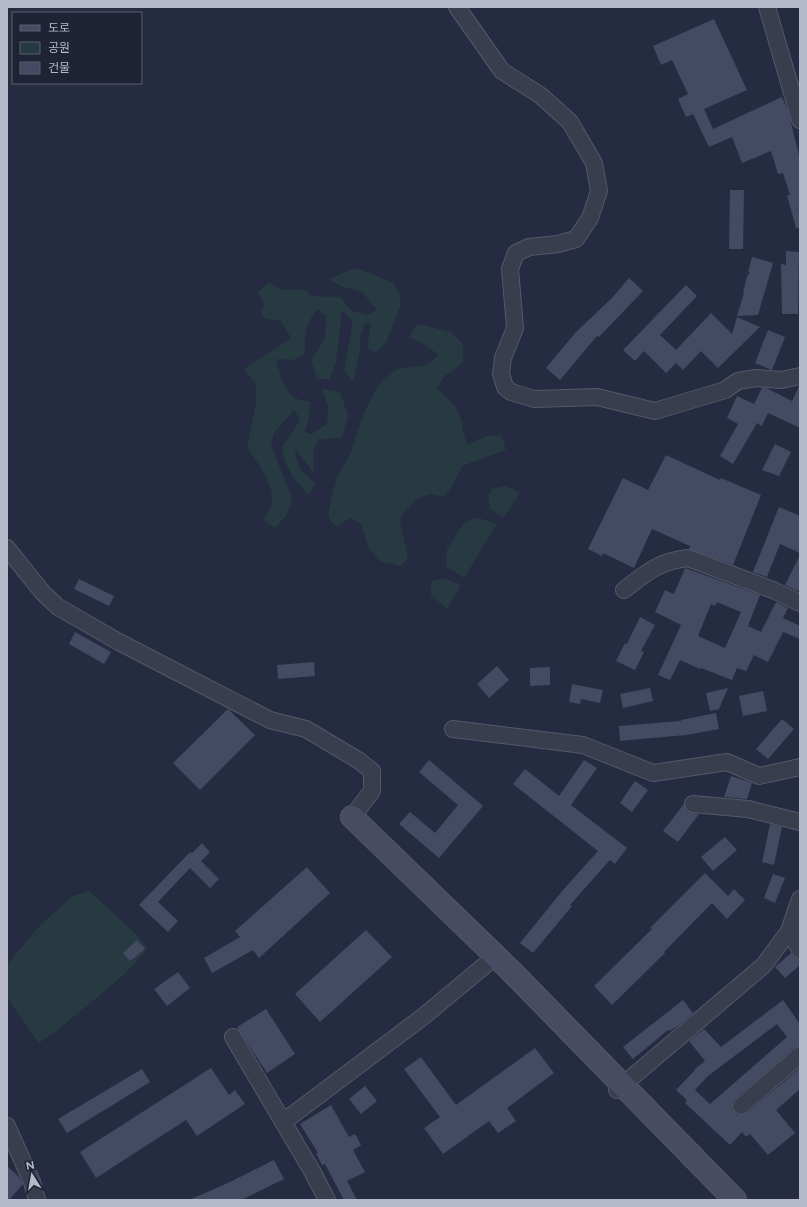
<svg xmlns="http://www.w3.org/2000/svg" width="807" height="1207" font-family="Figtree,'Noto Sans KR',sans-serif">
<rect width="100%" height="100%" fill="#252b40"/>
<path fill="#273941" d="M 355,268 L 377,276 L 393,283 L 399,292 L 401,304 L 387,341 L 376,353 L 367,348 L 371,324 L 365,323 L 360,337 L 360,351 L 353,382 L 344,370 L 351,333 L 352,320 L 342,312 L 336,362 L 330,379 L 317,379 L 311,361 L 318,350 L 325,337 L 326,316 L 317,309 C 306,324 304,335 305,354 L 293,360 L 276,359 C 279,371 283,385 290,394 C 294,399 304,401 310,402 L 309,418 L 305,432 L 312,434 L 327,424 L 328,406 L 322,389 L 340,392 L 348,415 L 342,437 L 319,440 L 313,451 L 314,473 L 294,448 L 300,469 L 316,484 L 309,495 C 293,479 286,469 282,447 L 291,435 L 300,419 L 294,410 L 274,433 L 271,445 L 292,498 L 287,515 L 275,528 L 264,520 C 267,514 271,508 272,502 C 275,485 256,461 247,447 L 256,402 L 256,384 L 244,369 L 291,338 L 281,321 L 266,319 L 261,315 L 264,304 L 258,292 L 269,282 L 280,289 L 291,290 L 304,290 L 312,296 L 340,297 L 352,311 L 367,315 L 377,310 L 362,292 L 340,286 L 329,279 Z
M 418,324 L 451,332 L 463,344 L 463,363 L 445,376 L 437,388 L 456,407 L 463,423 L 462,430 L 468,445 L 486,436 L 502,435 L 506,450 L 462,466 L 451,489 L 443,497 L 430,494 L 417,499 L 405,511 L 400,521 L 408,558 L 401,566 L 380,561 L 368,547 L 361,524 L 350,518 L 336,527 L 330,520 L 328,514 L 336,480 L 351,452 L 363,415 L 378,385 L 397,369 L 426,365 L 439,355 L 419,341 L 408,338 Z
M 505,486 L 520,493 L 503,518 L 490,509 L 488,496 L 492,489 Z
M 476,517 L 497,524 L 464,578 L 446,566 L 447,549 L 464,523 Z
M 444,578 L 461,585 L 447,609 L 431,595 L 431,581 Z
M 89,891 L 137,935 L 148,948 L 125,974 L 59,1029 L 39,1043 L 7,998 L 7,965 L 41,924 L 73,896 Z"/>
<path fill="#444a61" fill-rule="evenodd" d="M 714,19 L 747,90 L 704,109 L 713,129 L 782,97 L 788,111 L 800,159 L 800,228 L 796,228 L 787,195 L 790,195 L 783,173 L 778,174 L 771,151 L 742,163 L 732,137 L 709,147 L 693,114 L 686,117 L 678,99 L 688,94 L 672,60 L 661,65 L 653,46 Z
M 730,190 L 744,190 L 743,249 L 729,249 Z
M 786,251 L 799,252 L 798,314 L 782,314 L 781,264 L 786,265 Z
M 752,257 L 773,263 L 758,315 L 737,316 L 744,293 L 743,293 L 747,276 L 750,273 L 748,272 Z
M 629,278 L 643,291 L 599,337 L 597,336 L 560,380 L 546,368 L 576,332 L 612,298 Z
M 686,285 L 697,296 L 660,335 L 676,350 L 711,313 L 732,334 L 737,317 L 760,327 L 718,368 L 701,351 L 683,370 L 676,363 L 666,373 L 644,351 L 635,361 L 623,350 Z
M 768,330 L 785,337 L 772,370 L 755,363 Z
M 799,386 L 800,386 L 800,428 L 768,413 L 762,426 L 757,423 L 733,464 L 720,456 L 738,424 L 727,418 L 737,396 L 754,404 L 762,388 L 766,388 L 792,401 Z
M 775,444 L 791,452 L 779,476 L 762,470 Z
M 666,455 L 720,480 L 721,478 L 761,495 L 733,565 L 689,549 L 690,546 L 652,529 L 634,568 L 603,553 L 602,556 L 588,549 L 623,478 L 648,490 Z
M 779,507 L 800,516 L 800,553 L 780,544 L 767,577 L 753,572 Z
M 800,555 L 800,592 L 785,585 Z
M 685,568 L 760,595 L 748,626 L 761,632 L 776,602 L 788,608 L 783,618 L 800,626 L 800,639 L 783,632 L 768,662 L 754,655 L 746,671 L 737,668 L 732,680 L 701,668 L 700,669 L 680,660 L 670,680 L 658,675 L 681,625 L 655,612 L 665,590 L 674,594 ZM 717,602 L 741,612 L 725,648 L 698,636 L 711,604 L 715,606 Z
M 79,579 L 114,596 L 109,606 L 74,589 Z
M 640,617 L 655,625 L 641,651 L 644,652 L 635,670 L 616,661 L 625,643 L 627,644 Z
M 75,632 L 111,652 L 104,664 L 69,644 Z
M 314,662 L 315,676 L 278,679 L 277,665 Z
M 497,666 L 509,680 L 489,698 L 477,684 Z
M 550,667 L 550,685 L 530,686 L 530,668 Z
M 572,684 L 603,690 L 600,703 L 581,699 L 580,704 L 569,702 Z
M 650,688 L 653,701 L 623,708 L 620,694 Z
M 728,688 L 719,709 L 710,711 L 706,693 Z
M 763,691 L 767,711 L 743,716 L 739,696 Z
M 228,709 L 255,735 L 200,790 L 173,763 Z
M 716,713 L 719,729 L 686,735 L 620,741 L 619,726 L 681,721 L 681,720 Z
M 782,719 L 794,729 L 768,759 L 756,749 Z
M 429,760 L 483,806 L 439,858 L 399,824 L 410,812 L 435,833 L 458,805 L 419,772 Z
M 584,760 L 597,768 L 571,805 L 627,848 L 615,864 L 610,860 L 570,905 L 572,906 L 533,953 L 520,943 L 563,890 L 598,851 L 513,784 L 525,769 L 559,796 Z
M 731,776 L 752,783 L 747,799 L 724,797 Z
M 635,781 L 648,790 L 632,812 L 620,803 Z
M 684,804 L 685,808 L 688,812 L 699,814 L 678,842 L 663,831 Z
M 770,824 L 782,827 L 774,865 L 762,862 Z
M 725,837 L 737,850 L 713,871 L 701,857 Z
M 202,843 L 210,852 L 201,861 L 219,879 L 210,888 L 190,868 L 158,902 L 178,921 L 168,932 L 139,905 L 190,852 L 192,853 Z
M 307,867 L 330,893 L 259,958 L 253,950 L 212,973 L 204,958 L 240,937 L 235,931 Z
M 705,873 L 728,896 L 734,889 L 745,900 L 727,919 L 712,903 L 664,952 L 665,953 L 612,1005 L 594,986 L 652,929 L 650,928 Z
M 773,874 L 785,878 L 775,903 L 764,898 Z
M 366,930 L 392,957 L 320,1022 L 295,994 Z
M 137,940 L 145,949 L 130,961 L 123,953 Z
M 791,953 L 795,958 L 800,959 L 800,965 L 785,978 L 775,967 Z
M 178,972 L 190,988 L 167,1006 L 154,989 Z
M 683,1000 L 693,1013 L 678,1026 L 669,1031 L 668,1030 L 633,1059 L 623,1047 Z
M 783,1000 L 800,1024 L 800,1046 L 794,1048 L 735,1099 L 732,1103 L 732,1108 L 734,1112 L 738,1115 L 742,1115 L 747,1113 L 800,1068 L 800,1089 L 776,1110 L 795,1133 L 768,1155 L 750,1134 L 746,1137 L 742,1132 L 730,1145 L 685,1103 L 687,1100 L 676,1090 L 695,1070 L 695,1069 L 705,1061 L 689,1041 L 704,1029 L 721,1047 ZM 777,1024 L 787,1037 L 710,1104 L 695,1090 L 708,1076 Z
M 266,1009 L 295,1054 L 267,1073 L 237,1027 Z
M 535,1048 L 554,1073 L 507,1108 L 516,1121 L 498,1133 L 489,1121 L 443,1154 L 424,1128 L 440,1117 L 404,1069 L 421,1057 L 456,1105 Z
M 211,1068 L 229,1095 L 235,1090 L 245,1104 L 197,1136 L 186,1120 L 96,1178 L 80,1152 Z
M 142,1069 L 150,1082 L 67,1133 L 58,1119 Z
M 365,1086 L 377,1101 L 361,1114 L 349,1099 Z
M 331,1105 L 349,1137 L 355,1134 L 361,1145 L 353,1150 L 365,1172 L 347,1181 L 357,1200 L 344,1200 L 325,1164 L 322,1165 L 316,1153 L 318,1153 L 300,1124 Z
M 274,1160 L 284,1179 L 241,1200 L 189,1200 L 230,1182 Z
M 7,1166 L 19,1177 L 23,1184 L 9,1200 L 7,1200 Z"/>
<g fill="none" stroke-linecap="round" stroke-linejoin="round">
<g stroke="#54596a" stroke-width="18">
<path id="street" d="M 457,7 L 502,71 L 540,95 L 570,122 L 594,163 L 599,191 L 590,218 L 576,239 L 558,244 L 529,247 L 516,253 L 510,269 L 515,328 L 503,358 L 501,374 L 505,387 L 511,392 L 534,399 L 597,397 L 655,411 L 725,390 L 738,381 L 756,378 L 781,380 L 800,376
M 767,7 L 800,120
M 7,548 L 43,593 L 58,607 L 119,642 L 270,720 L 306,729 L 358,760 L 372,771 L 372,791 L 352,817
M 624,590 C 646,573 659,561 688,558 L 773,590 L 800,603
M 453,729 L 583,745 L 653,773 L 727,762 L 759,776 L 800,767
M 693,804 L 748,809 L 800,822
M 799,931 L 789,931 L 800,950
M 233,1037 L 312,1171 L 327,1200
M 617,1090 L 764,965 L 789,931 L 800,899
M 741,1106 L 800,1055
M 283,1122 L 424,1016 L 496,956
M 7,1126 L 32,1182 L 37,1200"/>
</g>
<g stroke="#54596a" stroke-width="24">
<path id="secondary" d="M 352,817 L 511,971 L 735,1200"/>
</g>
<use href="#street" stroke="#393e4f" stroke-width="16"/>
<use href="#secondary" stroke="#474c62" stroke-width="22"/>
</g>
<rect width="807" height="1207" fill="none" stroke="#b6b9ca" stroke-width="16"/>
<rect x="12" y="12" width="130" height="72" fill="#1e2335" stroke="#5b5f71"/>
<rect x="20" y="25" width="20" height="6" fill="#474c62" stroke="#5b5f71"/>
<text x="48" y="32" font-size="12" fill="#b6b9ca">도로</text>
<rect x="20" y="42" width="20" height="12" fill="#273941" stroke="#5b5f71"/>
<text x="48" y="52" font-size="12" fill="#b6b9ca">공원</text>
<rect x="20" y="62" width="20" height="12" fill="#444a61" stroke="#5b5f71"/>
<text x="48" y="72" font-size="12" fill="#b6b9ca">건물</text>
<g transform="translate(32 1175) rotate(349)" stroke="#1e2335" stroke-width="3" paint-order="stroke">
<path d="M0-3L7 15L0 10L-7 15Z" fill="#b6b9ca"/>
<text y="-6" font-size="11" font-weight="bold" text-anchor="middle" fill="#b6b9ca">N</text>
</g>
</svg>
